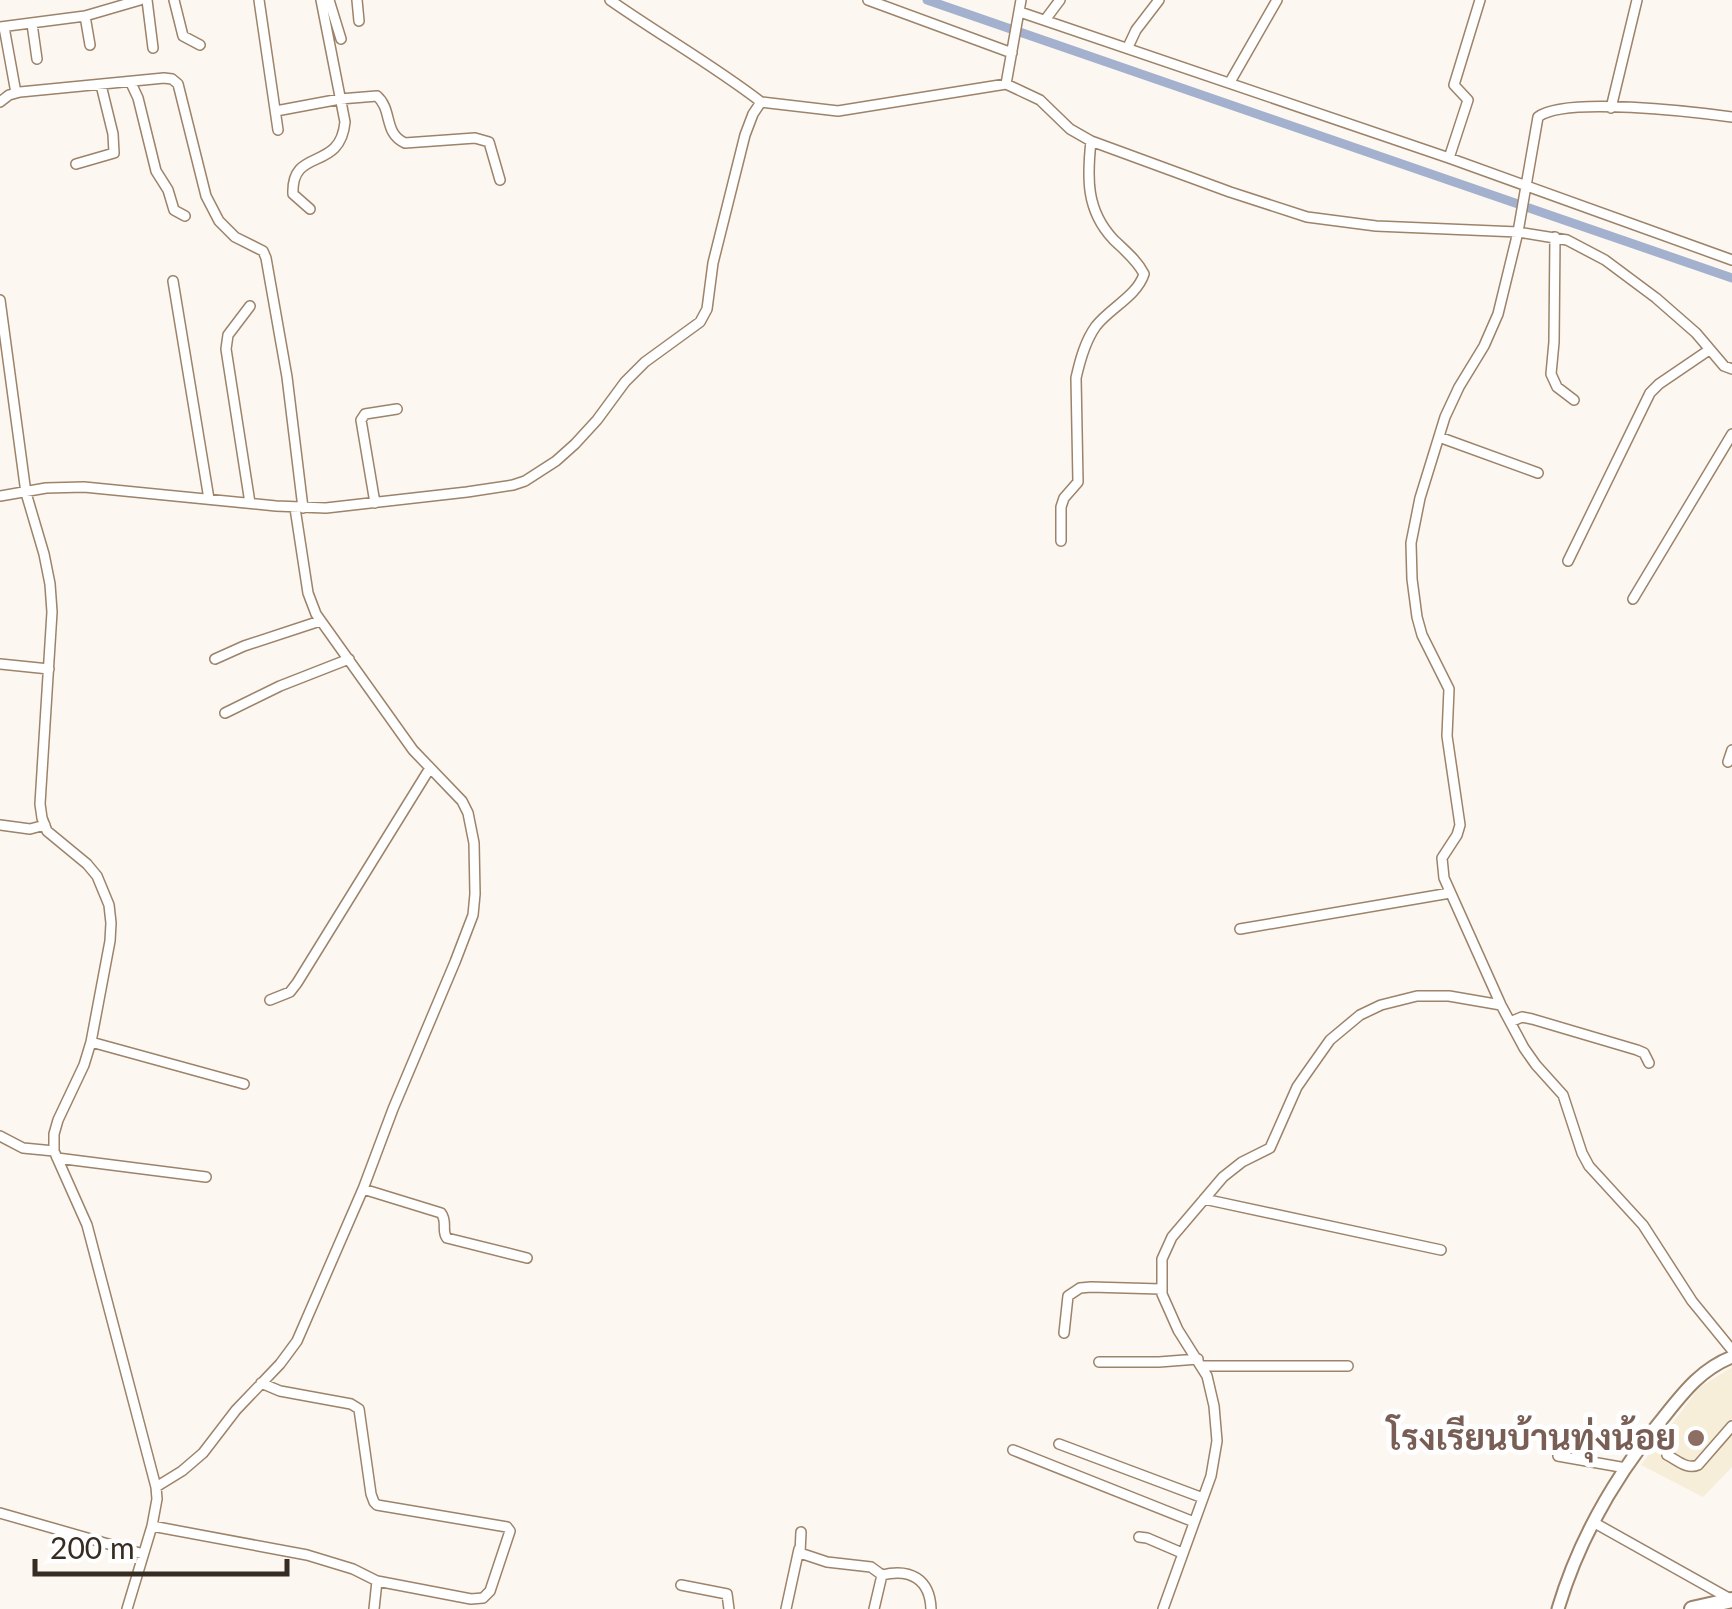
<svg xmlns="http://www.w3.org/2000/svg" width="1732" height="1609" font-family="Lato,Sarabun,sans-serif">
<rect width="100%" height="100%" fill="#fcf7f1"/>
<path fill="#f6eed8" d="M 1732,1367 L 1732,1467 L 1703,1497 L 1641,1465 L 1699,1388 Z"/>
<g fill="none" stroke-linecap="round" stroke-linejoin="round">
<path stroke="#a3b1ce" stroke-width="9" d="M 927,0 L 1732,278"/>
<g stroke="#9c836a" stroke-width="12">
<path id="minor" d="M 147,0 L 153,48
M 174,0 L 183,36 L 200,45
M 259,0 L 278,130
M 329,0 L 341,39
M 357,0 L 359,21
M 610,0 C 660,35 713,65 761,102
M 868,0 L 1012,53
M 1020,12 L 1449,158 L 1732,260
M 85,16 L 90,45
M 1045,20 L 1060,0
M 32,24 L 37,59
M 0,27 L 85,16 L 140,0
M 4,27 L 16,93
M 1128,47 L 1136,30 L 1159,0
M 1230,82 L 1277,0
M 131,83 L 138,98 L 156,171 L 168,190 L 174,210 L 185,216
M 1006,84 L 1021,0
M 0,102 L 9,95 L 20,92 L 164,78 L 172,79 L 178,84 L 206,196 L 219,221 L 235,237 L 263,251 L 266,258 L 287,377 L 303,508
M 1611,108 L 1637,0
M 276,111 L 340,99 L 377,96 C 393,110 383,133 405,143 L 475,138 L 489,142 L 500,180
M 1732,117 C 1695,112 1564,96 1538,117 L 1518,232 L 1498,314 L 1484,346 L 1459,387 L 1445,417 L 1420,498 L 1411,543 L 1412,579 L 1417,617 L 1422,635 L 1449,689 L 1447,736 L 1460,825 L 1457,835 L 1442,858 L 1444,878 L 1501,1005 L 1524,1048 L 1536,1065 L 1563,1095 L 1582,1153 L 1589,1166 L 1643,1225 L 1692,1301 L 1732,1350
M 1449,158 L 1468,100 L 1454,85 L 1480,0
M 76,164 L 114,153 L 113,134 L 101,85
M 310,209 L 293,194 C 291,146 340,173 345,122 L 321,0
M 1555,237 L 1554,342 L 1551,374 L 1557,387 L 1574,400
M 173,281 L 209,499
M 0,300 L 26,493 L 44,554 L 50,584 L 52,612 L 40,804 L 42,818 L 47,831 L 87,864 L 97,876 L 109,905 L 111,923 L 110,941 L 91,1042 L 84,1065 L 58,1120 L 54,1134 L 54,1151 L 87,1225 L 156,1487
M 1439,437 L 1538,473
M 0,496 L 46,488 L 84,487 L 276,506 L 326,508 L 467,492 L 513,485 L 525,481 L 556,461 L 575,444 L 597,420 L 625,382 L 645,362 L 700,322 L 707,309 L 713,263 L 745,135 L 753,114 L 761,102 L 838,111 L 1006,84 L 1040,100 L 1070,129 L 1091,141 L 1230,192 L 1307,217 L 1376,226 L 1518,232 L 1567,240 L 1605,260 L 1656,298 L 1696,333 L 1724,366 L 1732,369
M 250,503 L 226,349 L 228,335 L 250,306
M 375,503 L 361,420 L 365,414 L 397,409
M 1061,541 L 1061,507 L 1064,498 L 1078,482 L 1076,378 C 1080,360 1085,341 1096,326 C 1110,308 1137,296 1144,274 C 1137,260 1124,250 1113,239 C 1086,210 1087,178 1091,141
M 1568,561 L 1650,393 L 1659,384 L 1709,350
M 1633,599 L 1732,434
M 215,659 L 244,646 L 320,621
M 0,664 L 49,669
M 225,713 L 280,686 L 349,659
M 1728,762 L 1732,750
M 0,825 L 30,829 L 45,825
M 1240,929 L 1450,893
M 270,1000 L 290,992 L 297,983 L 430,768
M 1510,1022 L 1522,1017 L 1532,1019 L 1637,1050 L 1644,1053 L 1649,1063
M 91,1042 L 244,1084
M 0,1136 L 23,1148 L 54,1151
M 57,1158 L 206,1177
M 363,1189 L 441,1213 C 448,1222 441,1231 447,1238 L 527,1258
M 1204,1199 L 1441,1250
M 1064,1333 L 1068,1296 L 1080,1288 L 1091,1287 L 1161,1289
M 1099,1362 L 1159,1362 L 1198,1359
M 1202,1366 L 1348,1366
M 261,1383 L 280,1391 L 351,1404 L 359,1409 L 371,1494 L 374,1502 L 377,1505 L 507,1527 L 510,1531 L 490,1591 L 483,1598 L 471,1599 L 377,1581
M 1059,1444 L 1203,1498
M 1013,1450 L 1194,1522
M 1667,1455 C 1677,1460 1687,1470 1698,1465 L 1732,1426
M 1558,1456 L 1626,1468
M 0,1513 L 143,1554
M 1593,1522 L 1732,1600
M 152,1526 L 157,1499 L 156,1487 L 182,1471 L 203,1453 L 236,1410 L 280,1364 L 297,1341 L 363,1189 L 393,1109 L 455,962 L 473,915 L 475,894 L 474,843 L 468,813 L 462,801 L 413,750 L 316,614 L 308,593 L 295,508
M 801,1532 L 800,1553 L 827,1562 L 871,1567 L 882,1575
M 1139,1537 L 1147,1538 L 1182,1553
M 681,1585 L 727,1594 L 729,1609
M 127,1609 L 152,1526 L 307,1555 L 353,1569 L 377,1581 L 374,1609
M 786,1609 L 799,1549
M 874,1609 L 882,1575 C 910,1568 930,1579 931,1609
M 1163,1609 L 1211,1476 L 1217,1441 L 1214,1406 L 1207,1376 L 1178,1330 L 1162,1294 L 1162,1259 L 1172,1237 L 1223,1177 L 1242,1162 L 1270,1148 L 1297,1087 L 1306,1074 L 1330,1040 L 1360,1015 L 1381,1005 L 1417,996 L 1449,996 L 1501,1005"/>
</g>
<g stroke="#9c836a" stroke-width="15">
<path id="tertiary" d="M 1558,1609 C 1579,1538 1616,1475 1663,1418 C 1683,1393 1701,1369 1732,1357"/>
</g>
<g stroke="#9c836a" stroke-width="18">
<path id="secondary" d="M 1692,1609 L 1732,1600"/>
</g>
<use href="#minor" stroke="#fff" stroke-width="9"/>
<use href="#tertiary" stroke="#fff" stroke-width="11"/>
<use href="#secondary" stroke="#fff" stroke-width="14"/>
</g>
<circle fill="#8d6e63" stroke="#fff" stroke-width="4" cx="1696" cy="1438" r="10"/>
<g text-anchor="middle" stroke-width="10" stroke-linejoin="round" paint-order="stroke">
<g font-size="35" font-weight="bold" fill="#785e54" stroke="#fff" text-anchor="end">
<text x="1676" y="1450">โรงเรียนบ้านทุ่งน้อย</text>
</g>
</g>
<path d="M35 1559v15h252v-15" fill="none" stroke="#362c21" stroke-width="5"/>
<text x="50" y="1559" font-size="30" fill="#362c21" stroke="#ffffff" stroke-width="8" paint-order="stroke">200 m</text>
</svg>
